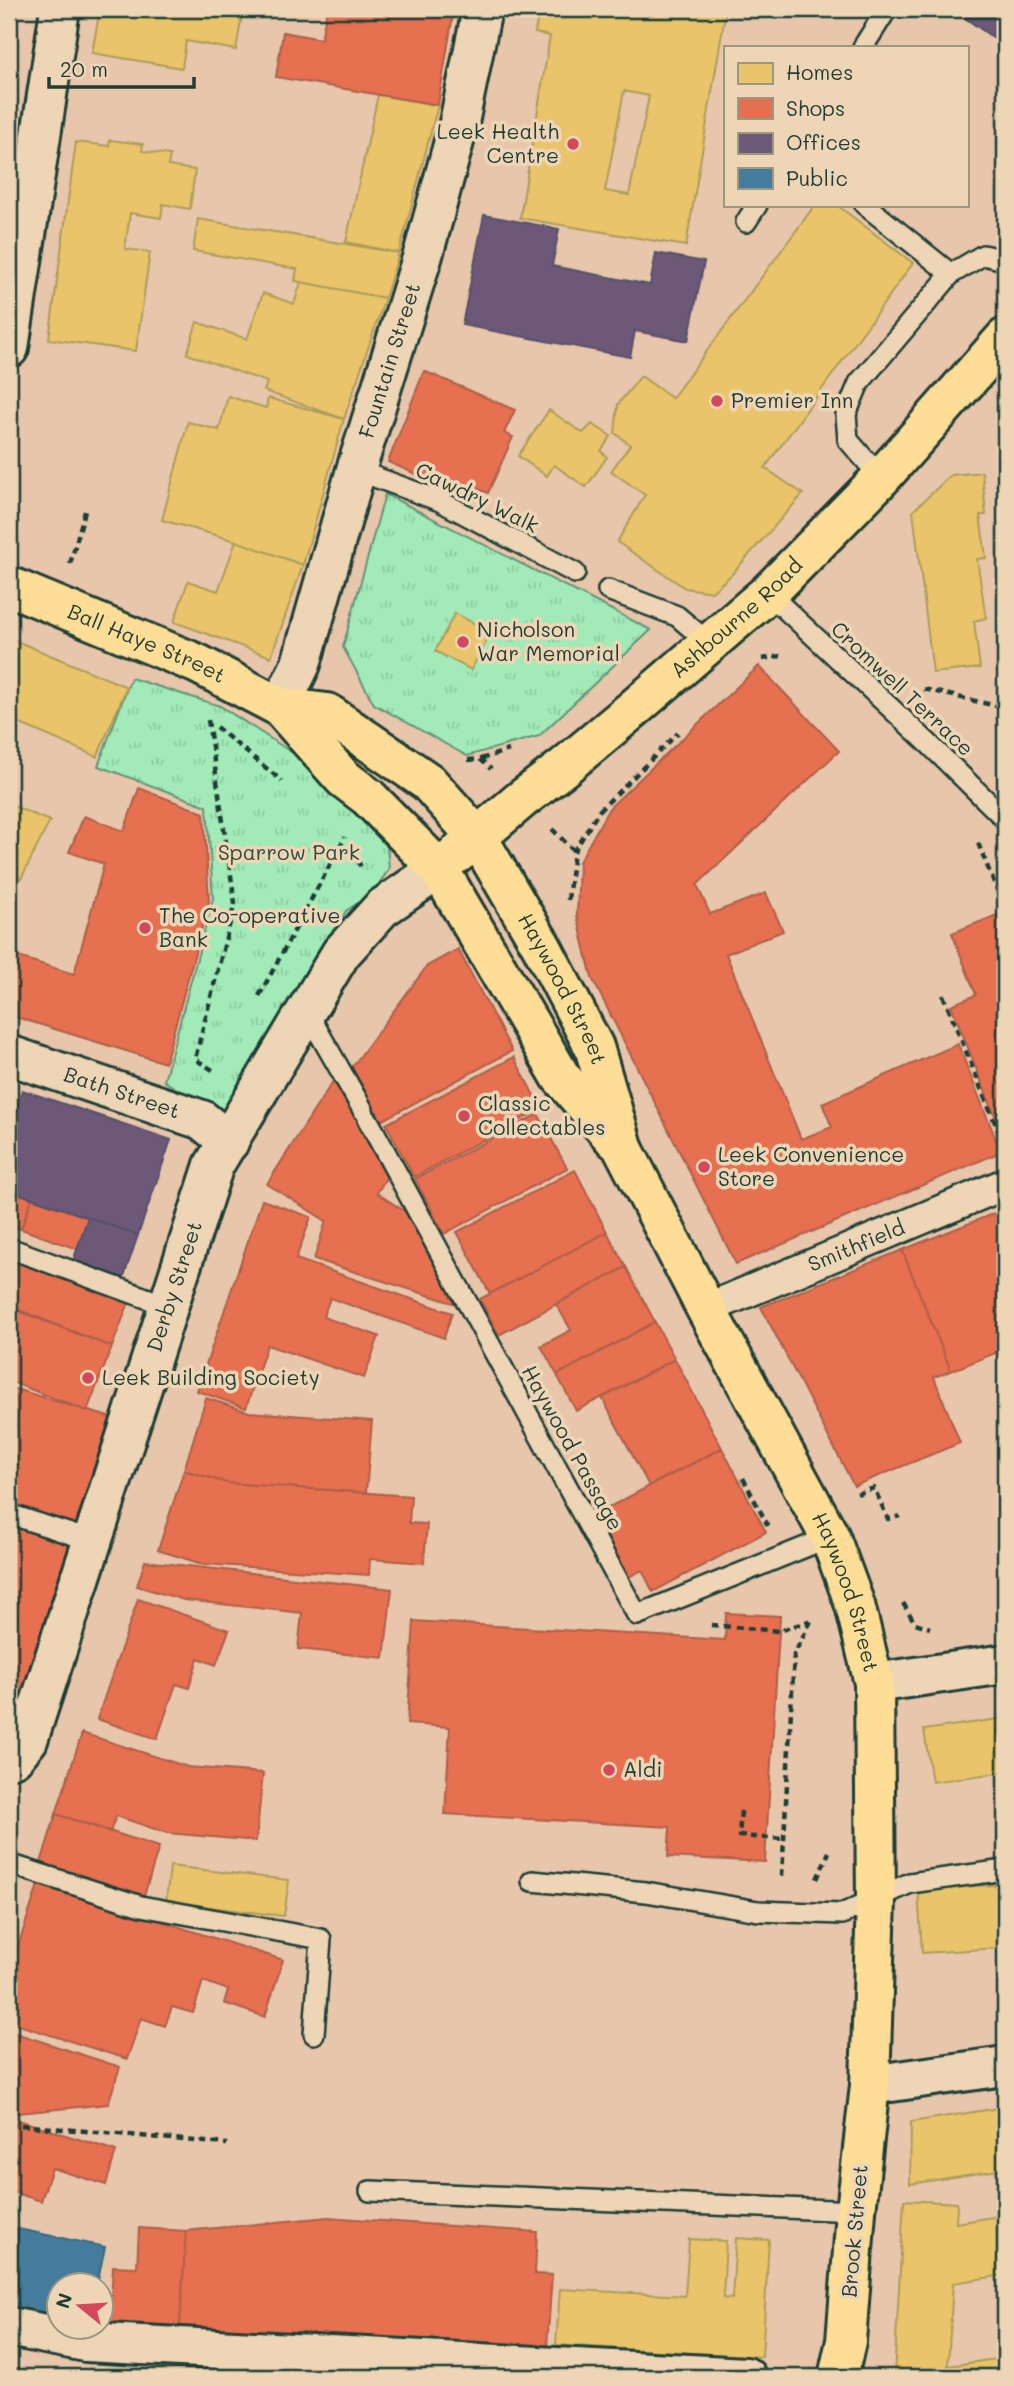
<svg xmlns="http://www.w3.org/2000/svg" width="1014" height="2386" font-family="Mali,sans-serif">
<defs>
<pattern id="grass-tufts" width="24" height="20" patternUnits="userSpaceOnUse" patternTransform="scale(1.75)"><rect width="24" height="20" fill="#a2eab8"/><path d="M3 7l-1-3M5 7V3M7 7l1-3M15 17l-1-3M17 17v-4M19 17l1-3" fill="none" stroke="#8bca9f"/></pattern>
</defs>
<rect width="100%" height="100%" fill="#e8c6ac"/>
<filter id="ink" filterUnits="userSpaceOnUse"><feTurbulence type="fractalNoise" baseFrequency=".0143" numOctaves="2"/><feDisplacementMap in="SourceGraphic" scale="14" xChannelSelector="R" yChannelSelector="G"/><feConvolveMatrix kernelMatrix="1 2 1 2 8 2 1 2 1" color-interpolation-filters="sRGB"/></filter>
<g filter="url(#ink)">
<path fill="url(#grass-tufts)" stroke="#609476" stroke-width="2" d="M 385,494 L 651,630 L 539,736 L 467,756 L 374,704 L 343,647 Z
M 131,678 L 220,706 L 305,761 L 361,810 L 387,845 L 389,869 L 372,894 L 346,911 L 228,1119 L 164,1081 L 213,899 L 207,806 L 98,766 Z"/>
<path fill="#e9c46a" stroke="#ac9c5a" stroke-width="2" fill-rule="evenodd" d="M 100,9 L 243,9 L 236,50 L 186,41 L 182,68 L 92,53 Z
M 539,9 L 726,9 L 686,246 L 520,218 L 550,36 L 535,33 ZM 624,91 L 649,96 L 629,195 L 605,191 Z
M 378,95 L 438,105 L 399,253 L 346,242 Z
M 110,140 L 143,144 L 142,151 L 170,155 L 168,166 L 195,170 L 190,209 L 163,204 L 161,218 L 130,213 L 125,249 L 150,252 L 136,351 L 49,339 L 76,142 L 109,146 Z
M 815,205 L 837,205 L 913,263 L 765,468 L 803,494 L 732,574 L 712,592 L 685,588 L 617,542 L 645,495 L 611,471 L 630,445 L 615,433 L 618,404 L 641,376 L 672,398 Z
M 198,219 L 399,253 L 385,298 L 295,281 L 297,269 L 193,251 Z
M 301,282 L 385,298 L 344,419 L 264,391 L 267,382 L 187,354 L 197,322 L 247,339 L 263,293 L 294,304 Z
M 228,396 L 266,408 L 268,398 L 344,419 L 303,565 L 236,541 L 162,520 L 188,422 L 219,430 Z
M 549,410 L 583,433 L 592,424 L 611,436 L 601,451 L 607,457 L 586,487 L 554,465 L 547,476 L 518,456 Z
M 982,472 L 986,515 L 980,515 L 986,558 L 977,559 L 986,618 L 974,621 L 980,668 L 933,673 L 913,511 L 951,475 Z
M 236,541 L 303,565 L 271,657 L 174,622 L 188,581 L 218,591 Z
M 455,613 L 491,633 L 471,670 L 435,651 Z
M 9,638 L 127,687 L 97,757 L 9,719 Z
M 13,806 L 50,821 L 21,879 L 9,874 L 9,815 Z
M 1005,1718 L 1005,1772 L 932,1782 L 924,1730 Z
M 170,1866 L 289,1880 L 284,1916 L 166,1902 Z
M 996,1885 L 999,1948 L 922,1953 L 918,1889 Z
M 1005,2107 L 1005,2169 L 910,2184 L 911,2122 Z
M 904,2200 L 957,2203 L 956,2223 L 1005,2215 L 1005,2275 L 953,2283 L 948,2366 L 1002,2358 L 1005,2377 L 894,2377 Z
M 736,2238 L 769,2240 L 762,2357 L 556,2345 L 560,2289 L 685,2296 L 689,2239 L 726,2241 L 723,2298 L 732,2299 Z
M 9,2368 L 60,2377 L 9,2377 Z"/>
<path fill="#e76f51" stroke="#ab6048" stroke-width="2" d="M 327,9 L 454,9 L 438,105 L 276,77 L 283,32 L 321,39 Z
M 424,371 L 515,410 L 504,433 L 513,437 L 488,493 L 473,487 L 468,497 L 388,462 Z
M 759,666 L 839,751 L 697,885 L 710,914 L 766,893 L 783,931 L 726,954 L 801,1139 L 832,1127 L 822,1103 L 958,1044 L 1001,1152 L 736,1264 L 592,978 L 577,915 L 579,862 L 609,808 Z
M 139,788 L 204,813 L 209,901 L 165,1063 L 9,1015 L 9,954 L 74,974 L 104,864 L 69,852 L 84,816 L 124,831 Z
M 1002,913 L 1005,922 L 1005,1141 L 951,1005 L 976,995 L 952,933 Z
M 458,949 L 512,1051 L 381,1121 L 352,1067 L 427,966 Z
M 514,1057 L 541,1109 L 414,1177 L 386,1124 Z
M 335,1078 L 356,1114 L 372,1105 L 377,1114 L 360,1125 L 372,1149 L 389,1173 L 377,1193 L 410,1215 L 456,1304 L 314,1259 L 326,1221 L 267,1184 Z
M 538,1114 L 567,1168 L 444,1234 L 415,1179 Z
M 575,1170 L 607,1232 L 490,1294 L 457,1232 Z
M 9,1191 L 32,1198 L 21,1229 L 9,1226 Z
M 32,1198 L 88,1217 L 77,1249 L 21,1229 Z
M 262,1200 L 311,1217 L 296,1259 L 452,1313 L 444,1338 L 330,1298 L 323,1317 L 379,1336 L 364,1378 L 267,1345 L 246,1408 L 197,1391 Z
M 1005,1209 L 1005,1349 L 951,1371 L 902,1250 Z
M 607,1232 L 626,1267 L 499,1335 L 480,1299 Z
M 902,1250 L 951,1371 L 934,1377 L 960,1443 L 854,1486 L 761,1307 Z
M 9,1254 L 129,1302 L 112,1347 L 9,1306 Z
M 626,1267 L 655,1322 L 557,1375 L 541,1346 L 571,1330 L 556,1304 Z
M 16,1310 L 112,1347 L 87,1411 L 9,1381 L 9,1329 Z
M 655,1322 L 675,1359 L 576,1411 L 557,1375 Z
M 675,1359 L 722,1448 L 649,1486 L 602,1398 Z
M 9,1387 L 112,1418 L 80,1527 L 9,1506 L 17,1479 L 9,1476 Z
M 206,1398 L 249,1412 L 372,1421 L 366,1493 L 227,1483 L 184,1470 Z
M 722,1448 L 766,1532 L 653,1592 L 642,1570 L 627,1578 L 594,1515 Z
M 184,1470 L 227,1483 L 411,1496 L 409,1523 L 427,1524 L 424,1563 L 370,1559 L 369,1575 L 202,1564 L 158,1550 Z
M 9,1525 L 75,1546 L 9,1741 Z
M 145,1561 L 392,1589 L 384,1658 L 298,1649 L 302,1613 L 184,1600 L 137,1586 Z
M 138,1599 L 229,1630 L 216,1665 L 198,1658 L 189,1688 L 176,1684 L 157,1739 L 97,1719 Z
M 726,1613 L 780,1616 L 765,1862 L 668,1857 L 670,1827 L 445,1814 L 450,1727 L 407,1724 L 414,1621 L 725,1640 Z
M 82,1733 L 188,1767 L 263,1773 L 256,1841 L 167,1833 L 116,1816 L 110,1832 L 56,1814 Z
M 56,1814 L 159,1847 L 142,1902 L 39,1869 Z
M 39,1882 L 283,1960 L 265,2017 L 224,2003 L 228,1990 L 203,1981 L 193,2013 L 172,2007 L 165,2026 L 141,2018 L 127,2059 L 9,2022 L 9,1974 Z
M 9,2031 L 120,2067 L 108,2104 L 9,2114 Z
M 9,2117 L 116,2151 L 106,2185 L 52,2168 L 41,2201 L 9,2191 Z
M 328,2217 L 537,2232 L 535,2274 L 552,2275 L 547,2347 L 180,2326 L 186,2231 Z
M 139,2228 L 186,2231 L 180,2326 L 110,2322 L 113,2266 L 137,2267 Z"/>
<path fill="#6d597a" stroke="#565165" stroke-width="2" d="M 971,9 L 1005,9 L 1005,46 L 965,18 Z
M 484,215 L 559,229 L 552,266 L 650,285 L 656,253 L 704,262 L 688,341 L 635,331 L 630,357 L 462,325 Z
M 22,1090 L 171,1140 L 138,1235 L 9,1190 L 9,1130 Z
M 88,1217 L 138,1235 L 121,1285 L 71,1267 Z"/>
<path fill="#457b9d" stroke="#3a687e" stroke-width="2" d="M 9,2227 L 105,2247 L 97,2284 L 60,2284 L 60,2323 L 9,2311 Z"/>
<g fill="none" stroke-linecap="round" stroke-linejoin="round">
<g stroke="#1f3d34" stroke-width="24">
<path id="service" d="M 863,47 L 887,9
M 865,205 L 951,274
M 746,222 L 757,205
M 356,470 L 440,501 L 575,573
M 881,478 L 848,440 L 846,414 L 859,383 L 951,274 L 983,255 L 1005,260
M 608,590 L 677,616 L 710,644
M 768,593 L 928,743 L 1005,819
M 306,1010 L 363,1110
M 368,1120 L 637,1615 L 830,1537
M 9,1248 L 168,1306
M 9,1514 L 92,1541
M 9,1864 L 141,1906 L 321,1939 L 314,2034
M 532,1881 L 646,1892 L 758,1911 L 842,1914 L 910,1883 L 1005,1870
M 370,2191 L 856,2211"/>
</g>
<g stroke="#1f3d34" stroke-width="35">
<g id="pedestrian">
<path id="s1" d="M 706,1309 L 1005,1184"/>
</g>
</g>
<g stroke="#1f3d34" stroke-width="44">
<g id="minor">
<path d="M 9,348 L 60,9"/>
<path id="s2" d="M 280,707 L 301,664 L 356,470 L 423,255 L 459,123 L 482,9"/>
<path d="M 874,1683 L 1005,1664"/>
<path d="M 870,2085 L 1005,2066"/>
</g>
</g>
<g stroke="#1f3d34" stroke-width="44">
<g id="tertiary">
<path id="s3" d="M 9,1055 L 202,1120 L 229,1142"/>
<path id="s4" d="M 9,1759 L 14,1757 L 28,1740 L 214,1165 L 341,953 L 382,908 L 439,869"/>
<path d="M 9,2327 L 86,2342 L 746,2377"/>
</g>
</g>
<g stroke="#1f3d34" stroke-width="44">
<g id="trunk">
<path id="s5" d="M 9,586 L 198,664 L 280,707 L 343,778 L 368,797 L 439,869 L 561,1077 L 615,1140"/>
<path id="s6" d="M 280,707 L 327,713 L 428,782 L 478,838 L 542,947 L 594,1047 L 624,1150 L 706,1309 L 830,1537 L 855,1605 L 874,1683 L 876,1899 L 870,2085 L 856,2211 L 846,2341 L 838,2377"/>
<path id="s7" d="M 457,854 L 522,799 L 564,767 L 632,710 L 768,593 L 881,478 L 1005,338"/>
</g>
</g>
<path stroke="#1f3d34" stroke-width="4.5" stroke-dasharray="7 5" stroke-linecap="butt" d="M 70,564 L 85,511
M 762,659 L 781,656 L 785,658
M 924,689 L 1005,708
M 208,720 L 235,903 L 195,1059 L 216,1072
M 216,727 L 282,781
M 481,759 L 509,750
M 468,760 L 480,759 L 491,769
M 552,829 L 574,851
M 978,843 L 1005,910
M 353,849 L 362,870
M 568,900 L 574,851 L 599,811 L 678,733
M 943,995 L 1004,1145
M 259,996 L 345,837
M 743,1478 L 768,1526
M 857,1494 L 874,1488 L 888,1519 L 900,1516
M 903,1603 L 915,1623 L 930,1628
M 711,1625 L 779,1631 L 809,1621
M 741,1811 L 739,1836 L 784,1839
M 782,1876 L 794,1655 L 811,1621
M 817,1879 L 829,1852
M 9,2124 L 227,2144"/>
<use href="#service" stroke="#eed5b6" stroke-width="19"/>
<use href="#pedestrian" stroke="#eed5b6" stroke-width="30"/>
<use href="#minor" stroke="#eed5b6" stroke-width="38"/>
<use href="#tertiary" stroke="#eed5b6" stroke-width="38"/>
<use href="#trunk" stroke="#fedd96" stroke-width="38"/>
</g>
</g>
<g fill="#d1495b" stroke="#eed5b6" stroke-width="2.5">
<circle cx="573" cy="144" r="7"/>
<circle cx="717" cy="401" r="7"/>
<circle cx="463" cy="642" r="7"/>
<circle cx="145" cy="928" r="7"/>
<circle cx="464" cy="1116" r="7"/>
<circle cx="704" cy="1167" r="7"/>
<circle cx="88" cy="1378" r="7"/>
<circle cx="609" cy="1770" r="7"/>
</g>
<g text-anchor="middle" stroke-width="7" stroke-linejoin="round" paint-order="stroke">
<g font-size="21" fill="#1f3d34" stroke="#eed5b6" text-anchor="start">
<text x="559" y="139" text-anchor="end">Leek Health<tspan x="559" dy="24">Centre</tspan></text>
<text x="731" y="408">Premier Inn</text>
<text x="477" y="637">Nicholson<tspan x="477" dy="24">War Memorial</tspan></text>
<text x="159" y="923">The Co-operative<tspan x="159" dy="24">Bank</tspan></text>
<text x="478" y="1111">Classic<tspan x="478" dy="24">Collectables</tspan></text>
<text x="718" y="1162">Leek Convenience<tspan x="718" dy="24">Store</tspan></text>
<text x="102" y="1385">Leek Building Society</text>
<text x="623" y="1777">Aldi</text>
</g>
<g font-size="21" fill="#1f3d34" stroke="#eed5b6">
<text dy="7" stroke="none"><textPath href="#s2" startOffset="364">Fountain Street</textPath></text>
<text transform="translate(477 498) rotate(26)" y="7">Cawdry Walk</text>
<text dy="7" stroke="none"><textPath href="#s7" startOffset="366">Ashbourne Road</textPath></text>
<text dy="7" stroke="none"><textPath href="#s5" startOffset="149">Ball Haye Street</textPath></text>
<text transform="translate(902 689) rotate(43)" y="7">Cromwell Terrace</text>
<text dy="7" stroke="none"><textPath href="#s6" startOffset="418">Haywood Street</textPath></text>
<text dy="7" stroke="none"><textPath href="#s3" startOffset="119">Bath Street</textPath></text>
<text dy="7" stroke="none"><textPath href="#s1" startOffset="163">Smithfield</textPath></text>
<text dy="7" stroke="none"><textPath href="#s4" startOffset="504">Derby Street</textPath></text>
<text transform="translate(572 1448) rotate(61)" y="7">Haywood Passage</text>
<text dy="7" stroke="none"><textPath href="#s6" startOffset="1087">Haywood Street</textPath></text>
<text transform="translate(855 2231) rotate(-85)" y="7">Brook Street</text>
</g>
<g font-size="21" fill="#2c4e41" stroke="#eed5b6">
<text x="289" y="860">Sparrow Park</text>
</g>
</g>
<rect width="1014" height="2386" fill="none" stroke="#eed5b6" stroke-width="35"/>
<rect x="18" y="18" width="979" height="2351" fill="none" stroke="#1f3d34" stroke-width="2.5" filter="url(#ink)"/>
<rect x="724" y="46" width="245" height="161" fill="#eed5b6" stroke="#9b9882" stroke-width="2"/>
<rect x="738" y="63" width="35" height="21" fill="#e9c46a" stroke="#9b9882" stroke-width="2"/>
<text x="786" y="80" font-size="21" fill="#1f3d34">Homes</text>
<rect x="738" y="98" width="35" height="21" fill="#e76f51" stroke="#9b9882" stroke-width="2"/>
<text x="786" y="116" font-size="21" fill="#1f3d34">Shops</text>
<rect x="738" y="133" width="35" height="21" fill="#6d597a" stroke="#9b9882" stroke-width="2"/>
<text x="786" y="150" font-size="21" fill="#1f3d34">Offices</text>
<rect x="738" y="168" width="35" height="21" fill="#457b9d" stroke="#9b9882" stroke-width="2"/>
<text x="786" y="186" font-size="21" fill="#1f3d34">Public</text>
<g transform="translate(80 2306) rotate(288)"><circle r="33" fill="#eed5b6" stroke="#9b9882" stroke-width="2"/>
<path d="M0-5L12 26L0 18L-12 26Z" fill="#d1495b"/>
<text y="-10" font-size="19" font-weight="bold" text-anchor="middle" fill="#1f3d34">N</text>
</g>
<path d="M49 77v10h145v-10" fill="none" stroke="#1f3d34" stroke-width="3.5"/>
<text x="60" y="77" font-size="21" fill="#1f3d34" stroke="#eed5b6" stroke-width="5" paint-order="stroke">20 m</text>
</svg>
